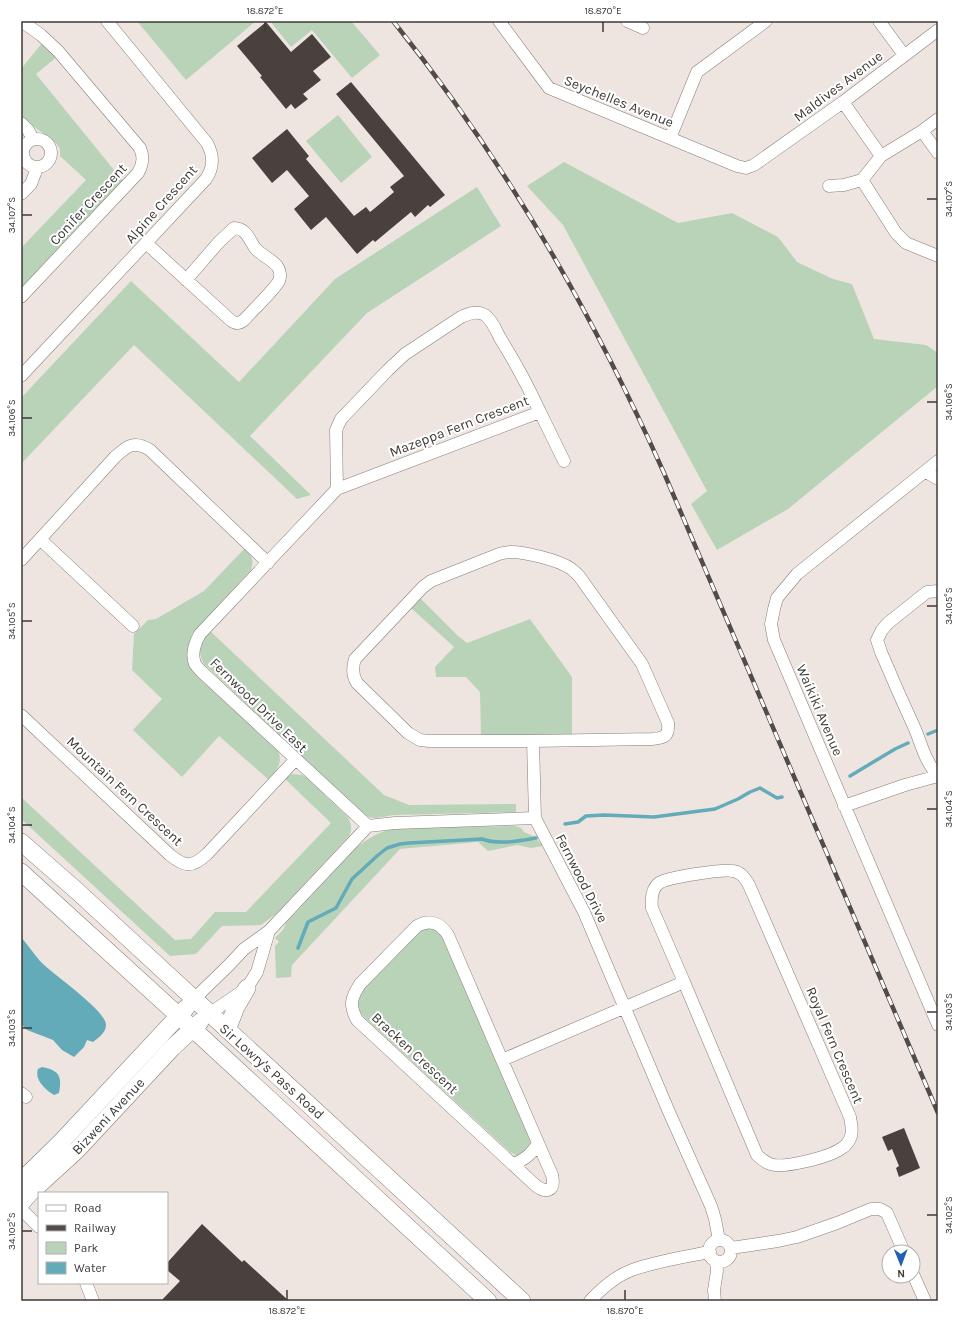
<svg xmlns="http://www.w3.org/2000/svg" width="959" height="1322" font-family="Karla,sans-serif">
<rect width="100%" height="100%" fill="#efe5e0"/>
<path fill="#b9d3b8" d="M 137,21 L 256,21 L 186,80 Z
M 270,21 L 351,21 L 380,55 L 352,78 L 312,30 L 291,47 Z
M 42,43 L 58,56 L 36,74 L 123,181 L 21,290 L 21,248 L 86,180 L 60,156 L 60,149 L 56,143 L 21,117 L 21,69 Z
M 338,115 L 372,157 L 341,183 L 306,141 Z
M 564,162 L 678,223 L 732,213 L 778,237 L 797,262 L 833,279 L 852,284 L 874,339 L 926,345 L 938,353 L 938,386 L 788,509 L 717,550 L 691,504 L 707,491 L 563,225 L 527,186 Z
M 477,187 L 501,226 L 367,313 L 250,436 L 311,495 L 297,499 L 134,345 L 21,464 L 21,398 L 131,281 L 239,382 L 335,279 Z
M 245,548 C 252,556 254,560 251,570 L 192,634 L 187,653 L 195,671 L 277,749 C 284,762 277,770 269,780 L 219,736 L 182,777 L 133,730 L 162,699 L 132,670 L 134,634 L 148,620 L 156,619 L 204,591 Z
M 419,597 L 458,636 L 467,643 L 530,619 L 572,677 L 572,734 L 481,736 L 480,692 L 466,677 L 436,677 L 435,667 L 454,647 L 410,607 Z
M 210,631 L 384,795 L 409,805 L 516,804 L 516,812 L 394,815 C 383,816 374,821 364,815 L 204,664 C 196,650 200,643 210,631 Z
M 292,774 L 302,775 L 307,778 L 348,817 C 352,824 352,830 349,836 L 276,914 L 261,925 L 222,926 L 196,954 L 170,956 L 21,819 L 21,797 L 175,940 L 191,939 L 215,912 L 246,912 L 331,823 L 284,778 Z
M 515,826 L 521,828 L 524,832 L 535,837 L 543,846 L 531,848 L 517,845 L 488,851 L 478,842 L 400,849 L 292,965 L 291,977 L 276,978 L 275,946 L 279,942 L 275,938 L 283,930 L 286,923 L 356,848 C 369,837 381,831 397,828 Z
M 426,928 L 436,930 L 440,932 L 530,1139 L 531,1147 L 518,1156 L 510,1152 L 363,1016 C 356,1007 358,1000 362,990 L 415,933 Z"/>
<path fill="#64abba" d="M 21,937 C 28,945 34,954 40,961 C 52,974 106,1010 106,1025 C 106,1033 98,1038 93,1042 L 87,1040 L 84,1047 L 74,1057 L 62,1050 L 53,1040 L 27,1030 L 21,1024 Z
M 42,1067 C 60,1070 62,1077 59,1093 L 54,1095 C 46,1090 34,1080 38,1069 Z"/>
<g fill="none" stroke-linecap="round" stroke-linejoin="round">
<path stroke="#64abba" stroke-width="3.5" d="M 928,734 L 938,730
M 850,776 L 895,749 L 908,743
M 565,824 L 578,822 L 586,816 L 604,815 L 654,817 L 715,809 L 738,799 L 750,792 L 760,788 L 777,798 L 782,797
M 298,948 L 308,922 L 336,908 L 352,879 L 377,856 L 387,848 L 400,844 L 409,843 L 482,839 C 499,845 518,841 536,838"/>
</g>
<path fill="#49413e" d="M 266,22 L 291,52 L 312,34 L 331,57 L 313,71 L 321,80 L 303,94 L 308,99 L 295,109 L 291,104 L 286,109 L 260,77 L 262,76 L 237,46 Z
M 351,82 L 445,195 L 430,207 L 428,205 L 415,217 L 411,212 L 375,242 L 373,240 L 357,254 L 326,217 L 311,230 L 294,209 L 309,196 L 287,170 L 272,183 L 252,158 L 287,129 L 309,156 L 306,159 L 354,216 L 366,207 L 370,212 L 375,208 L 394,192 L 390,187 L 404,176 L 336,94 Z
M 904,1128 L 920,1168 L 899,1177 L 896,1168 L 899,1166 L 892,1149 L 888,1151 L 882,1137 Z
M 202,1224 L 242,1262 L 244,1260 L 289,1301 L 161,1301 L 180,1281 L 167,1270 L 167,1263 Z"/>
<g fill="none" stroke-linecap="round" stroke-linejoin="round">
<g stroke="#857c77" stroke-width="13">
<path id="street" d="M 499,21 L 549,88 L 737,166 L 746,168 L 754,165 L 843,102 L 938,30
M 627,21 L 643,28
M 879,21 L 904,55
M 21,22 L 24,23 L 41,35 L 58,51 L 140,148 C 144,157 143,164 138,173 L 21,297
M 843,102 L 881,156
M 21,123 L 28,130 L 33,139
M 922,131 L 938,153
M 670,138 L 697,72 L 766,21
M23 153a14 14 0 1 1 28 0a14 14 0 1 1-28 0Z
M 862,180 L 896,233 L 906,243 L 938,256
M 829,186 L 844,185 L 862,180 L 881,156 L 922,131 L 938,119
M 21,194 L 31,184 L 37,168
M 146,243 L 226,316 C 232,322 237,326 244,320 C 251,312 275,289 279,281 C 281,276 280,270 277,266 C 271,259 261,255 255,248 C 249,239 246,228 234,228 L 219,242 L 186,280
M 21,376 L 206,179 C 214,167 214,156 207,143 L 107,21
M 540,412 L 564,461
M 938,461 L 797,574 L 777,598 L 774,609 L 771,624 L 774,640 L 938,1025
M 926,472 L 938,479
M 337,489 L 336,430 L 341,419 L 388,370 L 405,354 L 461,317 C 468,314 477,310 485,315 C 492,320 496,330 500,338 C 515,362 528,386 540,412 L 337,489 L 200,634 C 195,642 191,654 195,664 C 197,667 200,670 202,672 L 368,826
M 41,540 L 133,626
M 21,560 L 115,457 C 127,446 134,440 150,450 L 268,563
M 938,591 L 927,592 L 888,623 L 882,630 L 877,640 L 881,652 C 892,678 903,703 915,729 C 922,746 925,761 938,776
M 21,715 L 170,855 C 185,867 192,868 207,854 L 295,760
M 533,741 L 652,739 C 665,738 669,736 668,723 L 642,664 L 579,576 C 576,573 573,570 570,568 C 558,560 525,552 511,552 C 507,552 503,553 499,554 L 431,581 L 423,587 L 355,659 C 352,668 352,675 357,683 L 408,733 L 420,740 L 429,741 L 533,741 L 535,818 L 584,912 L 669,1112 L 711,1206 L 715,1219 L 719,1240
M 844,806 L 905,785 L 938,776
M 194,999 L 229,965 L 244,949 L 269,931 L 368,826 L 395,823 L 535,818
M 209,1014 L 247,988 L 257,972 L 269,931
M 502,1060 L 448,935 C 440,923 430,919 417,926 L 360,984 C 351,998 349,1005 357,1020 L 534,1184 C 545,1194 556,1192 552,1175 L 502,1060 L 684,982 L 652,908 C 651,899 651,889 659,883 C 668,877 723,869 733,871 C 741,872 745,878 749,885 L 850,1117 C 851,1124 853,1130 851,1136 C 850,1140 846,1146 842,1148 C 830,1157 783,1169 770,1164 C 765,1162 761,1159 757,1155 L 684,982
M 21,1093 L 26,1097
M 513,1164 C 525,1160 531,1154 538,1144
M 21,1209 L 39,1227
M709 1251a11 11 0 1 1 22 0a11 11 0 1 1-22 0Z
M 731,1248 L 778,1241 L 797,1237 L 837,1223 L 871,1209 L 880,1209 L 887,1213 L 904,1252
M 913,1274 L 925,1301
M 86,1283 L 93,1301
M 590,1301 C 602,1288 616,1276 632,1270 C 657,1261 684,1257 710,1252
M 715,1301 L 714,1290 L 717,1271 L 716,1261"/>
</g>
<g stroke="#857c77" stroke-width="18">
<path id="secondary" d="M 21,842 L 77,891 L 522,1301
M 21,872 L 192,1028 L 488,1301
M 227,1030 L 236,1007 L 247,988
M 21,1181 L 61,1142 L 186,1008
M 21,1203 L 31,1192 L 77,1150 L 172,1048 L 200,1022"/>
</g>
<use href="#street" stroke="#fff" stroke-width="12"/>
<use href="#secondary" stroke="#fff" stroke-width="17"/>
<g stroke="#514c4a" stroke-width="4.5">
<path id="rail" d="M 393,21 C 504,159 592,312 664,473 L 938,1113"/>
</g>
<use href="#rail" stroke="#fff" stroke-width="3" stroke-dasharray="9" stroke-linecap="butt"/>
</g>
<path fill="none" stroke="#3e3a38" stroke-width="1.5" d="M 265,22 L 265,32M 603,22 L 603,32M 927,199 L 937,199M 22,215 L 32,215M 927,402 L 937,402M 22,418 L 32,418M 927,606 L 937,606M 22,621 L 32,621M 927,809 L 937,809M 22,825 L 32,825M 927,1012 L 937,1012M 22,1028 L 32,1028M 927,1215 L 937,1215M 22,1231 L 32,1231M 287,1290 L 287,1300M 625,1290 L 625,1300"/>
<g text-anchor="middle" stroke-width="4" stroke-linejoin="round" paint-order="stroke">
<g font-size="14" fill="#3e3a38" stroke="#fff">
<text transform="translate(838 86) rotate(-37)" y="5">Maldives Avenue</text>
<text transform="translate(619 101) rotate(22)" y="5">Seychelles Avenue</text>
<text transform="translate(88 204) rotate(-47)" y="5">Conifer Crescent</text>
<text transform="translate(161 204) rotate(-48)" y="5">Alpine Crescent</text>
<text transform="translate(459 426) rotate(-21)" y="5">Mazeppa Fern Crescent</text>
<text transform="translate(259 705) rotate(44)" y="5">Fernwood Drive East</text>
<text transform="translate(820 710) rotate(67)" y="5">Waikiki Avenue</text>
<text transform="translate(125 791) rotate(43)" y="5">Mountain Fern Crescent</text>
<text transform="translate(582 878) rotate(63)" y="5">Fernwood Drive</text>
<text transform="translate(835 1045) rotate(67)" y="5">Royal Fern Crescent</text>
<text transform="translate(415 1053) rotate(43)" y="5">Bracken Crescent</text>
<text transform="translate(272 1071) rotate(42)" y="5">Sir Lowry's Pass Road</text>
<text transform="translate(108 1116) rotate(-47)" y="5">Bizweni Avenue</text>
</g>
</g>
<rect width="959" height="1322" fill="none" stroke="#ffffff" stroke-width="44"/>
<rect x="38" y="1192" width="130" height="92" fill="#ffffff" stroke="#b2b0af"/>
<rect x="46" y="1205" width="20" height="6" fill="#ffffff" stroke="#b2b0af"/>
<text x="74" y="1212" font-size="12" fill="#3e3a38">Road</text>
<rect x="46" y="1225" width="20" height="6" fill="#514c4a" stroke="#b2b0af"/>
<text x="74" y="1232" font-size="12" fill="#3e3a38">Railway</text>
<rect x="46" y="1242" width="20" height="12" fill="#b9d3b8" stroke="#b2b0af"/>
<text x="74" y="1252" font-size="12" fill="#3e3a38">Park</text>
<rect x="46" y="1262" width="20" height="12" fill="#64abba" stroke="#b2b0af"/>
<text x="74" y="1272" font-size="12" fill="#3e3a38">Water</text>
<g transform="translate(901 1264) rotate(179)"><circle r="19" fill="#ffffff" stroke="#b2b0af"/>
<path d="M0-3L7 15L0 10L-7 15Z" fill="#2260b2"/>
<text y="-6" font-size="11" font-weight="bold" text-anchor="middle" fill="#3e3a38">N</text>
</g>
<rect x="22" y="22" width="915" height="1278" fill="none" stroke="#3e3a38" stroke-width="1.5"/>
<g font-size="10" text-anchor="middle" fill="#3e3a38">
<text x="265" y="14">18.872°E</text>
<text x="603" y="14">18.870°E</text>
<text transform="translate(948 199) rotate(-90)" y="4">34.107°S</text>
<text transform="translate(11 215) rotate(-90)" y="4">34.107°S</text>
<text transform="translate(948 402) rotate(-90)" y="4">34.106°S</text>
<text transform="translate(11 418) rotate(-90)" y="4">34.106°S</text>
<text transform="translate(948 606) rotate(-90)" y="4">34.105°S</text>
<text transform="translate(11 621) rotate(-90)" y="4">34.105°S</text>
<text transform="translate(948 809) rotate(-90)" y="4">34.104°S</text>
<text transform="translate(11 825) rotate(-90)" y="4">34.104°S</text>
<text transform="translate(948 1012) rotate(-90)" y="4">34.103°S</text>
<text transform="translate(11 1028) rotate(-90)" y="4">34.103°S</text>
<text transform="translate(948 1215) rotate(-90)" y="4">34.102°S</text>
<text transform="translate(11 1231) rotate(-90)" y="4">34.102°S</text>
<text x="287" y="1314">18.872°E</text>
<text x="625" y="1314">18.870°E</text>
</g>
</svg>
